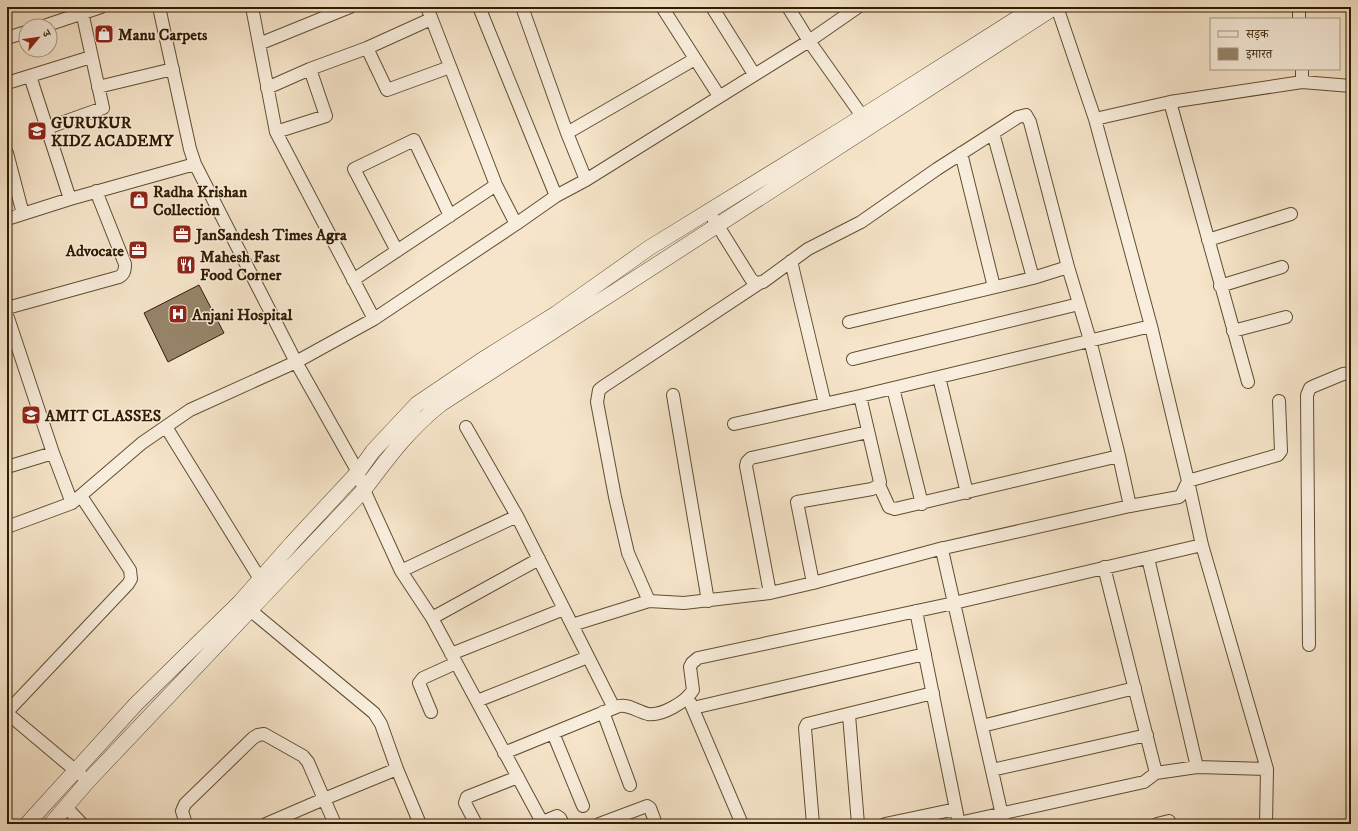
<svg xmlns="http://www.w3.org/2000/svg" width="1358" height="831" font-family="'IM FELL DW Pica','Noto Serif Devanagari',serif">
<rect width="100%" height="100%" fill="#f6e5ca"/>
<filter id="stains"><feTurbulence type="fractalNoise" baseFrequency=".005" numOctaves="4"/><feColorMatrix values="0 0 0 0 .2 0 0 0 0 .09 0 0 0 0 .02 0 0 0 .5 -.17"/></filter>
<radialGradient id="worn" r=".72"><stop offset=".6" stop-color="#630" stop-opacity="0"/><stop offset="1" stop-color="#630" stop-opacity=".3"/></radialGradient>
<path fill="#968469" stroke="#2f1b00" d="M 199,285 L 224,333 L 168,362 L 144,313 Z"/>
<g fill="none" stroke-linecap="round" stroke-linejoin="round">
<g stroke="#614e32" stroke-width="14">
<path id="minor" d="M 159,7 L 190,149 L 195,164 L 296,362 L 358,472 L 364,490 L 401,571 L 432,618 L 542,822
M 479,7 L 556,196
M 522,7 L 567,133 L 586,180
M 662,7 L 719,96
M 712,7 L 754,74
M 788,7 L 809,41 L 867,123
M 1057,7 L 1095,119 L 1151,326 L 1188,481 L 1202,545 L 1267,769 L 1266,824
M 1299,7 L 1299,19
M 431,19 L 367,48 L 387,90 L 450,67
M 44,26 L 101,7
M 7,38 L 26,32
M 259,44 L 350,7
M 310,69 L 367,48
M 1302,69 L 1302,82
M 30,76 L 70,199
M 7,83 L 91,57
M 98,87 L 173,69
M 267,88 L 310,69 L 326,116 L 276,132
M 1170,102 L 1248,382
M 1095,119 L 1170,102 L 1302,82 L 1351,86
M 47,128 L 103,108 L 81,7
M 567,133 L 695,59
M 993,133 L 1033,278
M 7,153 L 23,214
M 961,153 L 994,287
M 713,218 L 751,279 L 756,283 L 763,282 L 808,249 L 861,222 L 937,169 L 1018,117 L 1026,115 L 1030,122 L 1068,267 L 1090,340 L 1119,456 L 1130,506
M 7,219 L 70,199 L 195,164
M 516,224 L 556,196 L 586,180 L 809,41 L 858,7
M 1208,240 L 1291,214
M 397,251 L 354,169 L 414,140 L 450,216
M 791,261 L 825,404
M 353,280 L 496,185
M 1220,286 L 1282,267
M 7,308 L 119,277 C 124,274 125,271 125,264 L 96,191
M 7,315 L 53,453 L 7,467
M 374,319 L 516,224 L 496,185 L 427,7
M 849,322 L 1033,278 L 1068,267
M 1233,331 L 1286,317
M 853,359 L 1079,304
M 939,377 L 967,493
M 893,388 L 922,504
M 673,395 L 708,601
M 734,424 L 860,396 L 1151,326
M 166,427 L 260,579
M 466,427 L 517,516 L 614,708
M 53,453 L 72,503
M 879,485 L 889,507 L 895,509 L 1119,456
M 7,527 L 72,503 L 142,443 L 190,410 L 296,362 L 374,319 L 276,132 L 252,7
M 1148,558 L 1197,767
M 1104,567 L 1156,773
M 401,571 L 517,516
M 813,583 L 797,502 L 872,489 L 879,485 L 880,482 L 860,396
M 770,593 L 746,466 L 747,462 L 751,458 L 868,432
M 649,601 L 628,553 L 615,497 L 597,402 L 599,390 L 604,386 L 761,282
M 250,610 L 374,713 L 381,724 L 397,769 L 420,824
M 916,611 L 959,824
M 432,618 L 539,559
M 572,625 L 649,601 L 684,603 L 770,593 L 813,583 L 943,548
M 1309,645 L 1307,395 L 1310,388 L 1314,386 L 1343,374 L 1351,373
M 451,654 L 564,609
M 477,701 L 588,657
M 690,702 L 742,824
M 693,708 L 925,654
M 7,712 L 128,584 L 131,579 L 130,570 L 81,496
M 431,712 L 419,683 L 423,678 L 456,663
M 603,712 L 630,785
M 7,713 L 88,781
M 849,715 L 858,824
M 982,726 L 1135,688
M 553,733 L 583,806
M 504,753 L 619,706 C 629,704 638,712 648,714 C 662,716 686,702 693,690 L 690,667 L 692,663 L 698,658 L 954,603 L 942,550 L 944,548 L 1130,506 L 1179,497 L 1182,494 L 1188,481 L 1278,455 L 1281,451 L 1279,401
M 992,770 L 1147,735
M 66,807 L 82,824
M 959,823 L 1144,782 L 1156,773 L 1197,767 L 1267,769
M 186,824 L 182,811 L 185,804 L 253,738 L 258,735 L 264,734 L 303,756 L 308,762 L 324,799 L 266,824
M 335,824 L 324,799 L 397,769
M 476,824 L 465,803 L 467,797 L 518,777
M 538,824 L 557,816 L 560,818 L 563,824
M 599,824 L 647,806 L 650,808 L 656,824
M 813,824 L 805,728 L 807,724 L 933,693
M 885,824 L 956,809
M 1004,824 L 954,603 L 1202,545
M 1157,824 L 1169,821"/>
</g>
<g stroke="#614e32" stroke-width="16">
<path id="tertiary" d="M 27,824 L 136,704 L 240,602 L 292,543 L 358,472 L 373,451 L 417,404 L 485,358 L 557,313 L 649,248 L 844,128 L 1035,7
M 51,824 L 88,781 L 364,490 C 388,458 409,429 441,404 L 1055,7"/>
</g>
<use href="#minor" stroke="#f9eedd" stroke-width="12"/>
<use href="#tertiary" stroke="#f9eedd" stroke-width="15"/>
</g>
<defs>
<g id="shop-square" transform="scale(1)"><rect x="-9" y="-9" width="18" height="18" rx="4" fill="#8f2418" stroke="#f9eedd"/><path d="M-5-2.5h2.3a2.7 3.5 0 0 1 5.4 0H5L5.5 6h-11ZM-1.5-2.5h3a1.5 2.3 0 0 0-3 0Z" fill="#fff"/></g>
<g id="school-square" transform="scale(1)"><rect x="-9" y="-9" width="18" height="18" rx="4" fill="#8f2418" stroke="#f9eedd"/><path d="M0-5L7-2L0 1L-7-2ZM-4 1L0 2.5L4 1V4Q0 6-4 4Z" fill="#fff"/></g>
<g id="office-square" transform="scale(1)"><rect x="-9" y="-9" width="18" height="18" rx="4" fill="#8f2418" stroke="#f9eedd"/><path d="M-6-3h4V-5.5h4V-3h4V5H-6ZM-1-4.5V-3h2v-1.5ZM-6 0V1H6V0Z" fill="#fff"/></g>
<g id="restaurant-square" transform="scale(1)"><rect x="-9" y="-9" width="18" height="18" rx="4" fill="#8f2418" stroke="#f9eedd"/><path d="M-5-6h1v4h1v-4h1v4h1v-4h1v5L-1.5 .5V6h-2V.5L-5-1ZM5-6V6H3V1.5H1.5Q1.5-4 5-6Z" fill="#fff"/></g>
<g id="hospital-square" transform="scale(1)"><rect x="-9" y="-9" width="18" height="18" rx="4" fill="#8f2418" stroke="#f9eedd"/><path d="M-5-5h3v3.5h4V-5h3V5h-3V1.5h-4V5h-3Z" fill="#fff"/></g>
</defs>
<g fill-rule="evenodd">
<use href="#shop-square" x="104" y="34"/>
<use href="#school-square" x="37" y="131"/>
<use href="#shop-square" x="139" y="200"/>
<use href="#office-square" x="182" y="234"/>
<use href="#office-square" x="138" y="250"/>
<use href="#restaurant-square" x="186" y="265"/>
<use href="#hospital-square" x="178" y="314"/>
<use href="#school-square" x="31" y="415"/>
</g>
<g text-anchor="middle" stroke-width="3" stroke-linejoin="round" paint-order="stroke">
<g font-size="16" font-weight="bold" fill="#2f1b00" stroke="#f9eedd" text-anchor="start">
<text x="118" y="40">Manu Carpets</text>
<text x="51" y="128">GURUKUR<tspan x="51" dy="18">KIDZ ACADEMY</tspan></text>
<text x="153" y="197">Radha Krishan<tspan x="153" dy="18">Collection</tspan></text>
<text x="196" y="240">JanSandesh Times Agra</text>
<text x="124" y="256" text-anchor="end">Advocate</text>
<text x="200" y="262">Mahesh Fast<tspan x="200" dy="18">Food Corner</tspan></text>
<text x="192" y="320">Anjani Hospital</text>
<text x="45" y="421">AMIT CLASSES</text>
</g>
</g>
<rect width="1358" height="831" fill="none" stroke="#f6e5ca" stroke-width="24"/>
<rect x="8" y="8" width="1342" height="815" fill="none" stroke="#2f1b00" stroke-width="2"/>
<rect x="12" y="12" width="1334" height="807" fill="none" stroke="#2f1b00"/>
<rect x="1210" y="18" width="130" height="52" fill="#f9eedd" stroke="#a89a85"/>
<rect x="1218" y="31" width="20" height="6" fill="#f9eedd" stroke="#a89a85"/>
<text x="1246" y="38" font-size="12" fill="#2f1b00">सड़क</text>
<rect x="1218" y="48" width="20" height="12" fill="#968469" stroke="#a89a85"/>
<text x="1246" y="58" font-size="12" fill="#2f1b00">इमारत</text>
<g transform="translate(38 38) rotate(61)"><circle r="19" fill="#f9eedd" stroke="#a89a85"/>
<path d="M0-3L7 15L0 10L-7 15Z" fill="#8f2418"/>
<text y="-6" font-size="11" font-weight="bold" text-anchor="middle" fill="#2f1b00">उ</text>
</g>
<rect width="100%" height="100%" filter="url(#stains)"/>
<rect width="100%" height="100%" fill="url(#worn)"/>
</svg>
